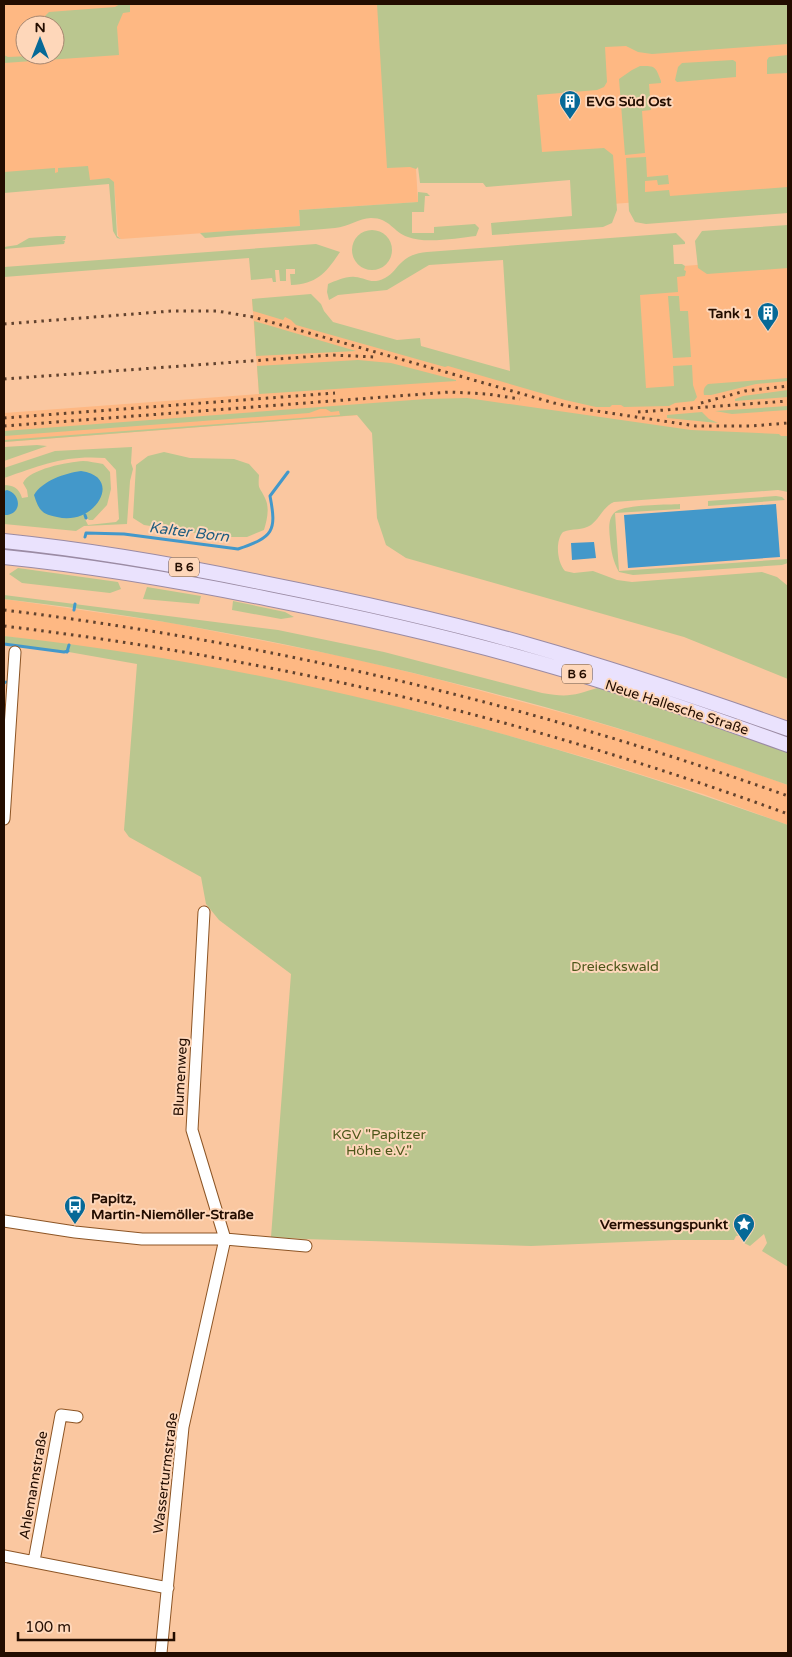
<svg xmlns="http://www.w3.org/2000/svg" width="792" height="1657" font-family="'Varela Round',sans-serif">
<rect width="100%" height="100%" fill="#fac7a0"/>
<path fill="#feb883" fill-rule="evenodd" d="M 4,4 L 788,4 L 788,191 L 612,204 L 606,156 L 418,167 L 416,169 L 418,202 L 299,210 L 300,226 L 121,239 L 118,236 L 114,182 L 53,184 L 4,187 ZM 25,25 L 55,25 L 55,55 L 25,55 Z
M 788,258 L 788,442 L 465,407 L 4,442 L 4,413 L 259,394 L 252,299 L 300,317 L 567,394 L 619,271 Z
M 4,599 L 172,623 L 351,658 L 433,678 L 582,718 L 689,750 L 788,785 L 788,825 L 703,794 L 598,761 L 442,717 L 273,679 L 181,662 L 4,636 Z"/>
<path fill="#bac68f" d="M 120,4 L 130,4 L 130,12 L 123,13 L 117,27 L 119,55 L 4,63 L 4,55 L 8,57 L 55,55 L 55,25 L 45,25 L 45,16 L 49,12 L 115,7 Z
M 377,4 L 788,4 L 788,44 L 652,54 L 638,52 L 626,46 L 605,47 L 607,82 L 604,87 L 597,90 L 537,95 L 542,152 L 604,148 L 613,155 L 617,210 L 612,223 L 603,227 L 492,235 L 491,223 L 572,216 L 570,180 L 486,187 L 483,183 L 420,183 L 418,167 L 416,169 L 410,167 L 387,168 Z
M 788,55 L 788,73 L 767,74 L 767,60 L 769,57 Z
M 733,60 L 736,62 L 736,77 L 677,82 L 675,80 L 678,67 L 682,63 Z
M 640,66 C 656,66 655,66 661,81 L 661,83 L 649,84 L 651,110 L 642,111 L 645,153 L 625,155 L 619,79 L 632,70 Z
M 646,157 L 647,177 L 668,175 L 669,184 L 658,185 L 657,180 L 645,181 L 645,192 L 669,190 L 670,196 L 788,187 L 788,213 L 646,224 L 635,222 L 629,211 L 626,158 Z
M 88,166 L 90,180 L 109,178 L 114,182 L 117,236 L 121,239 L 117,238 L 113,231 L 109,184 L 4,193 L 4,172 L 55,168 L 55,173 L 58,172 L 58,168 Z
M 418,192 L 427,193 L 430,196 L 425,196 L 424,212 L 412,212 L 412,233 L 434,233 L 434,227 L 475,224 L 479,228 L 476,236 C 458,238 425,244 408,237 C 393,232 390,218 371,218 C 359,218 348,227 335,228 C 292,232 248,234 205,238 L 200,233 L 300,226 L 299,210 L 418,202 Z
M 788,225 L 788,268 L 707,274 L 698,268 L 695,241 L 702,231 Z
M352 250a20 20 0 1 1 40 0a20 20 0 1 1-40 0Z
M 676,233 L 685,242 L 685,244 L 673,245 L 674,264 L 682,264 L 685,266 L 684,270 L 686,271 L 685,276 L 677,277 L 678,292 L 640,295 L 646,388 L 674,386 L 673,366 L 692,365 L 693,385 L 697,397 L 694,401 L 675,403 L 669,406 L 624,407 L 621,405 L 612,405 L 610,407 L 596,407 L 565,400 L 448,366 L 445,367 L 296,325 L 291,320 L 285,317 L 283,320 L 253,311 L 252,299 L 311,294 L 321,304 L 324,311 L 333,322 L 397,340 L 420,338 L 421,346 L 510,371 L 503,260 L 429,265 L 387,290 L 338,295 L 329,300 L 327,292 L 328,284 C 336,281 346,276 355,277 C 367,278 371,285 385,278 C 393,274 396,267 402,262 C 409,255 418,253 427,252 Z
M 57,236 L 66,236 L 65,240 L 62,240 L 65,241 L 64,244 L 4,249 L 4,247 L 17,245 L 29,238 Z
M 316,244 L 340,252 C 326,273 317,284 291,285 L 290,274 L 295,274 L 295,269 L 286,269 L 286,281 L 280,281 L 279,270 L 275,270 L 276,282 L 273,282 L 272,278 L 251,280 L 249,258 L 4,277 L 4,267 Z
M 668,296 L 679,296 L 680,311 L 688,311 L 691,357 L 673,358 Z
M 254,321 L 356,351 L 256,356 Z
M 358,360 L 391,363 L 456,380 L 456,381 L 259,394 L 257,366 Z
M 788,378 L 788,381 L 756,384 L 711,395 L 704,395 C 703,390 704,387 708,384 Z
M 788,390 L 788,397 L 735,401 L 735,399 L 743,396 Z
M 467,398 L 691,430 L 779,434 L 781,436 L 788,436 L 788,492 L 778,490 L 614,502 C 603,507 600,518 591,525 C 582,531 573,528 563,532 C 555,541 557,562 565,571 L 574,573 L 593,571 L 617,580 L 632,582 L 762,572 L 777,577 L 788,586 L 788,679 L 684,637 L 406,558 L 386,545 L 377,518 L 372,433 L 357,415 L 4,442 L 4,440 L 340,415 L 339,411 L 331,412 L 326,409 L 320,409 L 309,413 L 4,436 L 4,431 L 426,399 Z
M 788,406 L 788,410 L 732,414 L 715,411 Z
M 702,412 L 709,419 L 718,423 L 667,418 L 667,415 Z
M 37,445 L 47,446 L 4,461 L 4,447 Z
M 132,447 L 131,463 L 133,469 L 130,481 L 127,524 L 84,526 L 76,531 L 4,524 L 4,485 C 13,485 19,488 22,498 L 28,497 L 27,490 L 23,483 C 29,469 68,462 83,461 C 89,461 96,463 103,464 L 110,472 L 111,489 L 107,505 L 93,520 L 89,520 L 87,518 L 85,519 L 88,525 L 116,522 L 119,519 L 116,470 L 105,458 C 64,455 42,465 4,478 L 4,468 L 55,451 Z
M 164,452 L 190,458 L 234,459 L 249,464 L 259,475 C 258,491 259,485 265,498 C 270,508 267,520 264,530 L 247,537 L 221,537 L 144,525 L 133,518 L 136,465 L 148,456 Z
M 776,496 L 782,497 L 785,500 L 708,506 L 708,501 Z
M 680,504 L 680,509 L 615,513 L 619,571 L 788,559 L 788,563 L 782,565 L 633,575 L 619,572 C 613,561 611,551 610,539 C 609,530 608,519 614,513 C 622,504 667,505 680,504 Z
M 18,568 L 118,582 L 121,589 L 110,593 L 22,583 L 9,574 Z
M 147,587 L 201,596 L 199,604 L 143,599 Z
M 4,595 L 278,630 L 384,652 L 542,693 C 569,698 575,695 600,687 L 788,752 L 788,785 C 719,761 650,737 580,717 C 391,663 199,622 4,599 Z
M 233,601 L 285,612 L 294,617 L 281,619 L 232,610 Z
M 4,636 C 272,666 535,734 788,825 L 788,1267 L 762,1251 L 767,1243 L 764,1234 L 750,1246 L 744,1243 L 742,1235 L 736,1236 L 734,1240 L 673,1240 L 531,1246 L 304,1239 L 271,1237 L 291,974 L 219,920 L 206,904 L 201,877 L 129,837 L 124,830 L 137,664 L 63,651 L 4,644 Z"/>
<path fill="#4398ca" d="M 81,471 C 125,477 94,527 57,517 C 42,514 39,511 34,495 C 42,481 65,473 81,471 Z
M 7,490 C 23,495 21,516 4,515 L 4,491 Z
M 776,504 L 780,557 L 628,568 L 624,515 Z
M 594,542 L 596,558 L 572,560 L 571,543 Z"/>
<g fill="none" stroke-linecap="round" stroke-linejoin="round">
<path stroke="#4398ca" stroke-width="3" d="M 85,515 L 86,518
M 85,537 L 86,533 L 124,534 L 238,549 C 273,537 277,532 270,496 L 288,472
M 74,610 L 75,604
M 4,644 L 64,652 L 68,651
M 67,652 L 69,645
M 4,683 L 6,682"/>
<g stroke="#8d5525" stroke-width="13">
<path id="minor" d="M 4,819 L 15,652
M 4,1221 L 75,1232 L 142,1239 L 225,1239 L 306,1246
M 4,1556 L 168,1588
M 34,1561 L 61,1415 L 77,1417
M 161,1653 L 183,1427 L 225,1239 L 192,1130 L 204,912"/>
</g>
<g stroke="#9b8ba4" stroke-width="16">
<path id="major" d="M 4,541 C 91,550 178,565 264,583 C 354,601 442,620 529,645 C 617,670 703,699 788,729
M 4,557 C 93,566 181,581 269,599 C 355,616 441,635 526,659 C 614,683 702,714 788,745"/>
</g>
<use href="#minor" stroke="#fff" stroke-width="11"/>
<use href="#major" stroke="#eae2fd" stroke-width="14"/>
<path stroke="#61422e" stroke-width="3" stroke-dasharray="2.5 5" stroke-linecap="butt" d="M 4,324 L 172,311 L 217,311 L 253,317 L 554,403 L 583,409 L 696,426 L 751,426 L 788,423
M 4,379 L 332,355 L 375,357
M 701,403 L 745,391 L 788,386
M 638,412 L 788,401
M 4,418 L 335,393
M 4,426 L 450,392 L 487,394 L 520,399
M 4,610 C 273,643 533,705 788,796
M 4,626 C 86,636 167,648 249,664 C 432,698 613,750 788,814"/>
</g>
<defs>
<g id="building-pin" transform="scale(1.125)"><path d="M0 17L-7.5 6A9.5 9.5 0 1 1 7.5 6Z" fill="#066997" stroke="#fed7ba"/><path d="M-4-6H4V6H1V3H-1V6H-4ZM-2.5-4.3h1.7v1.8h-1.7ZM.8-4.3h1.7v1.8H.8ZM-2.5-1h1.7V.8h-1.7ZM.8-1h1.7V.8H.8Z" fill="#fff"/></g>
<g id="bus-pin" transform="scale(1.125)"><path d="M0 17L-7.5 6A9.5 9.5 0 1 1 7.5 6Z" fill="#066997" stroke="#fed7ba"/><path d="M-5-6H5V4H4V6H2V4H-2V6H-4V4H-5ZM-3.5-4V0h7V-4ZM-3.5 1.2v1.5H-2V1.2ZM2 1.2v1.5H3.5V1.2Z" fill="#fff"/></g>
<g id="sight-pin" transform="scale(1.125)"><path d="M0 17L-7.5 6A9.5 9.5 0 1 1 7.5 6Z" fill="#066997" stroke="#fed7ba"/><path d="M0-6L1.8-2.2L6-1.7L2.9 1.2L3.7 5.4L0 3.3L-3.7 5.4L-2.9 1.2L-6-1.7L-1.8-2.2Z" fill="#fff"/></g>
</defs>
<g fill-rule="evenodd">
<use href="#building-pin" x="570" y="101"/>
<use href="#building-pin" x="768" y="313"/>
<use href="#bus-pin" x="75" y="1206"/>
<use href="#sight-pin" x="744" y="1224"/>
</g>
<g text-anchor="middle" stroke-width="4" stroke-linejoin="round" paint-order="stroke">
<g fill="#fed7ba" stroke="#654a38" stroke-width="1">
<rect x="169" y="557.5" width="30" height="19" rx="4"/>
<rect x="562" y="664.5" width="30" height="19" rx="4"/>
</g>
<g font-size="12" font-weight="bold" fill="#230d00">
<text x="184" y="571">B 6</text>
<text x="577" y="678">B 6</text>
</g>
<g font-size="14" font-weight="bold" fill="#230d00" stroke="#fed7ba" text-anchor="start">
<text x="586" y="106">EVG Süd Ost</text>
<text x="752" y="318" text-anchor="end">Tank 1</text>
<text x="91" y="1203">Papitz,<tspan x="91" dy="16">Martin-Niemöller-Straße</tspan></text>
<text x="728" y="1229" text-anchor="end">Vermessungspunkt</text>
</g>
<g font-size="14" fill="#230d00" stroke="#fed7ba">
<text transform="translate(677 707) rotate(18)" y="5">Neue Hallesche Straße</text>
<text transform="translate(180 1077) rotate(-87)" y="5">Blumenweg</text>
<text transform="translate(165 1473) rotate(-83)" y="5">Wasserturmstraße</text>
<text transform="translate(33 1485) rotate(-80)" y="5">Ahlemannstraße</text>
</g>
<g font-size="14" fill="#4d571a" stroke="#fed7ba">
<text x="615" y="971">Dreieckswald</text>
<text x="379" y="1139">KGV "Papitzer<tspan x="379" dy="16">Höhe e.V."</tspan></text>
</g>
<g font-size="15" font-style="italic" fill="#1e5c7f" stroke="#fed7ba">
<text transform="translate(189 532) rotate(7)" y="5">Kalter Born</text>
</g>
</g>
<rect width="792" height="1657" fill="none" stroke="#230d00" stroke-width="10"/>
<g transform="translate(40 40)"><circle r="24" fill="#fed7ba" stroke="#a68670"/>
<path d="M0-4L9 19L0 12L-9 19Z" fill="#066997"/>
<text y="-8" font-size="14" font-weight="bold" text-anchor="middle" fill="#230d00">N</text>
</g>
<path d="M18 1632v8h156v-8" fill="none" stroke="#230d00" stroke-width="2.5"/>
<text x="25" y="1632" font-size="15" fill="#230d00" stroke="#fed7ba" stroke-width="4" paint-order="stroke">100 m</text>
</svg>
